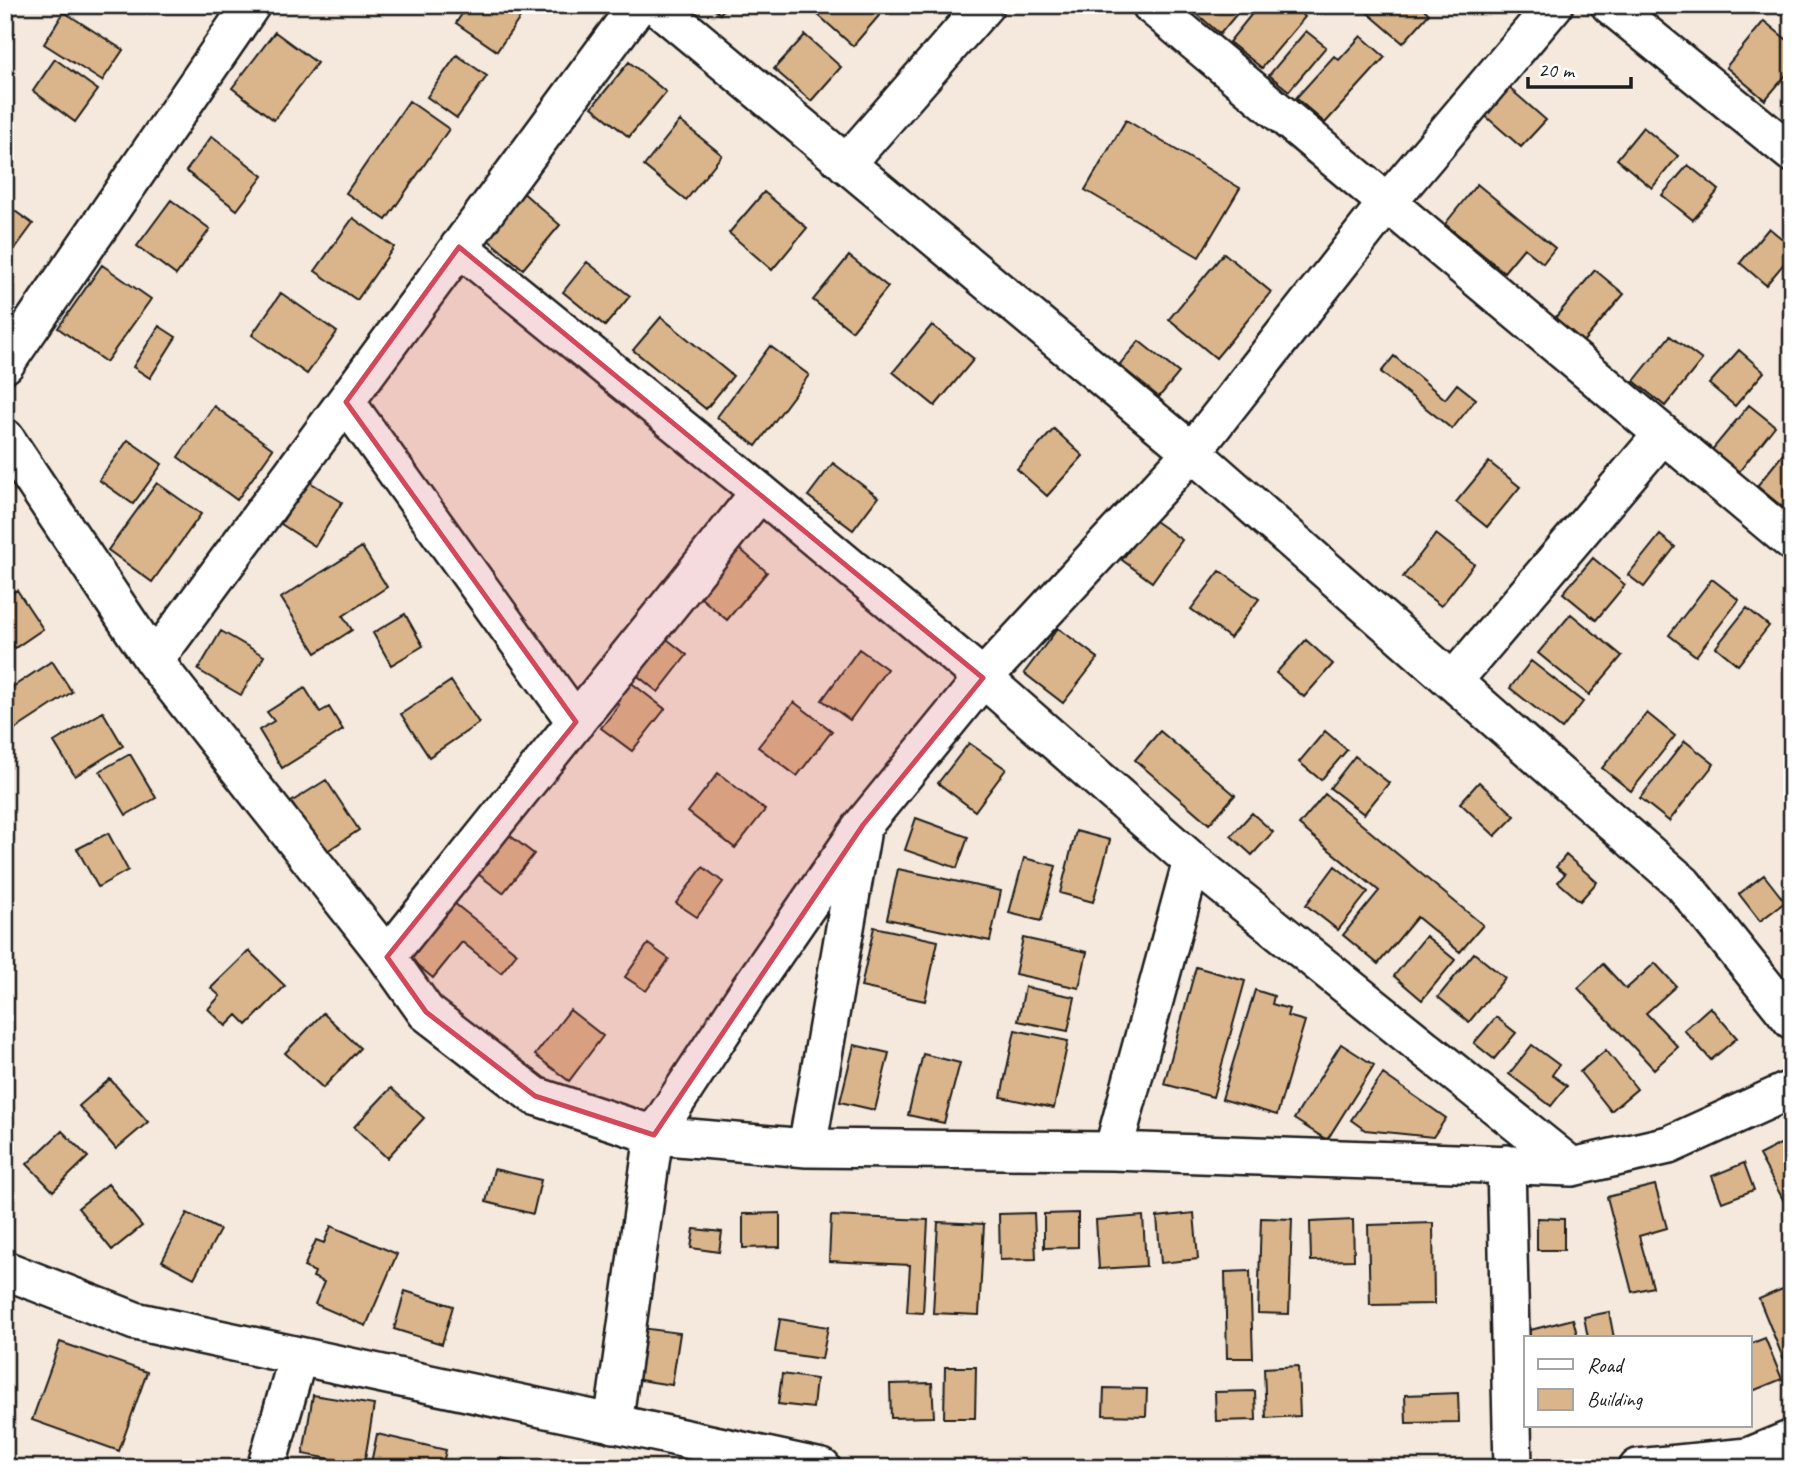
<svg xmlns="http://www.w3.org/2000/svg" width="1797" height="1473" font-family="Caveat,sans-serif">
<rect width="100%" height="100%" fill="#f4e9dc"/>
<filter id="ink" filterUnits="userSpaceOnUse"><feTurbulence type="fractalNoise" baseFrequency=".0143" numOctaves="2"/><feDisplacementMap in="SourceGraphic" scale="14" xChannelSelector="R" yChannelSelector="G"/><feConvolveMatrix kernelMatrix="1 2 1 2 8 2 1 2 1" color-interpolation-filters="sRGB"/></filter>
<g filter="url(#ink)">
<path fill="#dab58b" stroke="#1c1c1c" stroke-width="2" d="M 468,5 L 529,5 L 497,51 L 456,23 Z
M 709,5 L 727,5 L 720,14 Z
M 807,5 L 877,5 L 883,11 L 853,46 Z
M 1203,5 L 1235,5 L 1240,10 L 1220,34 L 1196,13 Z
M 1259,5 L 1290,5 L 1305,17 L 1262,68 L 1229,42 Z
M 1365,5 L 1420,5 L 1429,14 L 1403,43 L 1362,8 Z
M 1633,5 L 1657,5 L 1647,17 Z
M 64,12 L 123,50 L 102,81 L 44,44 Z
M 1764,21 L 1792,44 L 1792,68 L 1765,100 L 1726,67 Z
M 1306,31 L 1326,47 L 1289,91 L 1269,75 Z
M 275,32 L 317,63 L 274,120 L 232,88 Z
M 805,35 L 841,67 L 811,101 L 774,69 Z
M 1361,36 L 1385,57 L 1325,123 L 1296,98 L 1334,56 L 1339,60 Z
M 457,55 L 487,76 L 457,118 L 427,97 Z
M 55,59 L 98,90 L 75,122 L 33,91 Z
M 629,62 L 666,92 L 629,137 L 592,107 Z
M 1507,86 L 1546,120 L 1521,147 L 1483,114 Z
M 409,101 L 449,129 L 386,220 L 346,193 Z
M 1126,120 L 1240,188 L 1199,257 L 1085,190 Z
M 680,121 L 722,155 L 686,200 L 644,166 Z
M 1643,127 L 1678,156 L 1652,188 L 1617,159 Z
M 212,136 L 263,176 L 237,210 L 186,171 Z
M 1688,165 L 1719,190 L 1693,220 L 1662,195 Z
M 1477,184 L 1555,248 L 1543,263 L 1524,248 L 1504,272 L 1445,224 Z
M 520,190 L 560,225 L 523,269 L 481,234 Z
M 764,192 L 807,228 L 772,270 L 729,233 Z
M 171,200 L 210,229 L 176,275 L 137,246 Z
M 5,204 L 33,224 L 5,262 Z
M 353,218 L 394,247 L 357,300 L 315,271 Z
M 1769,228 L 1792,247 L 1792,254 L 1766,285 L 1740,263 Z
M 1224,253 L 1271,292 L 1216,358 L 1169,319 Z
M 849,256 L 888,287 L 852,331 L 813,300 Z
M 587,262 L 630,296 L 605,326 L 563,292 Z
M 102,265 L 151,299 L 106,362 L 58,328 Z
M 1595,270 L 1624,294 L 1582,343 L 1554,319 Z
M 281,293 L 337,332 L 307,374 L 252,335 Z
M 661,317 L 733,376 L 706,409 L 633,350 Z
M 932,325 L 974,359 L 935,406 L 893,372 Z
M 159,326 L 176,337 L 150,378 L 133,367 Z
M 1670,336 L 1702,360 L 1665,406 L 1634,381 Z
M 1139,341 L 1179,373 L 1159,397 L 1119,365 Z
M 770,346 L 809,375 L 756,446 L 717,417 Z
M 1739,350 L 1764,372 L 1735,406 L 1709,384 Z
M 1394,356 L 1445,399 L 1457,384 L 1476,399 L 1452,429 L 1381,372 Z
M 1749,405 L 1775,426 L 1738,473 L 1711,451 Z
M 214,406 L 273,449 L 237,500 L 178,457 Z
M 1054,429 L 1083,456 L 1047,496 L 1017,469 Z
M 128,440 L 162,464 L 133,504 L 99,480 Z
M 1783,454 L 1792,461 L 1792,503 L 1786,510 L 1757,486 Z
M 1489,462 L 1520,487 L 1487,527 L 1456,502 Z
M 833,463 L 878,497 L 853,530 L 808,496 Z
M 308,481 L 342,502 L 315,546 L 281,524 Z
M 157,483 L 201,514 L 152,582 L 108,550 Z
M 1152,519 L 1182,540 L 1152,582 L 1122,560 Z
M 1436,534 L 1474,564 L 1441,606 L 1403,577 Z
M 1660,535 L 1675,547 L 1644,587 L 1628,575 Z
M 728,539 L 767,572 L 727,620 L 688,587 Z
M 362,547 L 387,587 L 343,616 L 352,630 L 316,653 L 281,598 Z
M 1593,558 L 1625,585 L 1596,620 L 1563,593 Z
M 1220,571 L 1259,599 L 1230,638 L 1191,609 Z
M 1712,579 L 1739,600 L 1696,656 L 1669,635 Z
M 17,590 L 43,629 L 15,648 L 5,634 L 5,598 Z
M 1747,608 L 1769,626 L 1738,665 L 1716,647 Z
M 405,614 L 423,646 L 391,665 L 373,633 Z
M 1571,614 L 1622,656 L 1589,695 L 1538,653 Z
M 1058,628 L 1098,658 L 1063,703 L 1024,673 Z
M 221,631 L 264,656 L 241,695 L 198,670 Z
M 658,632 L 687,655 L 658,692 L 629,669 Z
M 1306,640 L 1333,664 L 1304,697 L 1276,673 Z
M 859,649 L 887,669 L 850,720 L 822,700 Z
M 52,661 L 72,692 L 5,736 L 5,692 Z
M 1531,661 L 1583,702 L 1562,729 L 1510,688 Z
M 620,674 L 665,709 L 632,751 L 601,728 L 619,705 L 604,694 Z
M 451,681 L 479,723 L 429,757 L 401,714 Z
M 305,688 L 320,712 L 329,707 L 343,730 L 282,768 L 259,730 L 274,721 L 267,712 Z
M 794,702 L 832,731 L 797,776 L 758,747 Z
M 103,712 L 123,746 L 75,776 L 54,742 Z
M 1647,713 L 1675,736 L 1631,791 L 1602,768 Z
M 1160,731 L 1235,795 L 1209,824 L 1135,760 Z
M 1325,731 L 1347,750 L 1321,780 L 1299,762 Z
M 1685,741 L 1714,764 L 1669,821 L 1640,798 Z
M 969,743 L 1006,769 L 975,811 L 938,783 Z
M 130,754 L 156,798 L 126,815 L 100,771 Z
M 1355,756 L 1389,783 L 1364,814 L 1330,788 Z
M 718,773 L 765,810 L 735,848 L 688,812 Z
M 326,780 L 359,830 L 324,853 L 291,802 Z
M 1479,782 L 1515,816 L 1495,836 L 1460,803 Z
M 1325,794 L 1483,925 L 1460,952 L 1417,917 L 1378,964 L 1343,935 L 1379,891 L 1299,825 Z
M 1252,813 L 1273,832 L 1252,855 L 1231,836 Z
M 916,818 L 968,837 L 957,868 L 905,850 Z
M 504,831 L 534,854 L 503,893 L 474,871 Z
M 1076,831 L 1110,840 L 1093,902 L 1060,893 Z
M 108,833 L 128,870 L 98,887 L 77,849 Z
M 1566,855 L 1597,882 L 1580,901 L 1558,882 L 1565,874 L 1556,867 Z
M 1024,858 L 1056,866 L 1041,921 L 1009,913 Z
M 1335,866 L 1368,892 L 1338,930 L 1306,905 Z
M 703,867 L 723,882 L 697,917 L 676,903 Z
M 898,869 L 1001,891 L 990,941 L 887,919 Z
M 1764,875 L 1785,902 L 1760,921 L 1739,894 Z
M 454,903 L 517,953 L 501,973 L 462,942 L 433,978 L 410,959 Z
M 874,927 L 938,941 L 925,1001 L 861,987 Z
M 1426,936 L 1455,960 L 1422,1000 L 1394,976 Z
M 1023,938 L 1087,952 L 1079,988 L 1015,974 Z
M 648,944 L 669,959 L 646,991 L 625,977 Z
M 249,951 L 285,986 L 247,1025 L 237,1015 L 226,1026 L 208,1009 L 220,996 L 211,988 Z
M 1474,953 L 1505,978 L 1469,1022 L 1438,997 Z
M 1655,963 L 1676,986 L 1646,1013 L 1678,1047 L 1654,1069 L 1578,988 L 1603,964 L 1626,989 Z
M 1196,967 L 1245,981 L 1213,1097 L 1164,1084 Z
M 1025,987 L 1075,997 L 1068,1031 L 1018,1021 Z
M 1255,990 L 1274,996 L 1272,1004 L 1289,1009 L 1287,1016 L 1305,1021 L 1277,1115 L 1222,1099 Z
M 1710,1007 L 1737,1038 L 1711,1060 L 1684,1030 Z
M 570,1010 L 603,1036 L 569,1081 L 535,1055 Z
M 323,1013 L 360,1048 L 323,1088 L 285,1053 Z
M 1496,1017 L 1516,1033 L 1494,1059 L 1474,1043 Z
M 1015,1030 L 1068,1041 L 1054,1108 L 1001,1097 Z
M 1341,1044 L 1374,1065 L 1327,1140 L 1294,1119 Z
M 854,1045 L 889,1053 L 875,1110 L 840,1102 Z
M 1532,1045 L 1559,1065 L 1552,1075 L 1567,1086 L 1551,1106 L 1509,1074 Z
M 1606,1050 L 1637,1089 L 1611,1111 L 1580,1072 Z
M 923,1054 L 960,1063 L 944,1123 L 908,1115 Z
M 1383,1074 L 1446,1118 L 1433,1137 L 1365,1130 L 1351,1120 Z
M 110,1079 L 148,1122 L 116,1149 L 79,1106 Z
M 391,1088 L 424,1118 L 387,1158 L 354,1127 Z
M 62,1131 L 88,1157 L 53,1191 L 27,1164 Z
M 1792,1138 L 1792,1203 L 1786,1205 L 1759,1155 Z
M 1744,1163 L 1754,1190 L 1722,1202 L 1712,1176 Z
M 494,1169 L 541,1180 L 533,1214 L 486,1202 Z
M 108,1184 L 142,1226 L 112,1250 L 78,1208 Z
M 1655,1185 L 1667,1228 L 1639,1236 L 1653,1287 L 1632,1292 L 1607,1197 Z
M 187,1213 L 220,1230 L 194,1278 L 162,1261 Z
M 780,1213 L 780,1247 L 743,1248 L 743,1214 Z
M 1034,1213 L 1036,1259 L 1000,1260 L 999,1214 Z
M 1078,1213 L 1078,1247 L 1044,1248 L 1044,1214 Z
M 1194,1213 L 1198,1259 L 1161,1263 L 1157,1217 Z
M 831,1216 L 928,1220 L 923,1313 L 907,1312 L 910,1265 L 829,1261 Z
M 1143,1216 L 1146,1266 L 1099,1269 L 1096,1220 Z
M 1261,1218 L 1292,1219 L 1289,1314 L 1258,1313 Z
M 1537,1218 L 1564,1219 L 1564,1250 L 1537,1250 Z
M 1353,1220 L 1354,1260 L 1311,1261 L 1310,1222 Z
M 938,1222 L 984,1224 L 979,1315 L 933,1313 Z
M 1433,1223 L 1434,1304 L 1370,1305 L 1368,1225 Z
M 331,1226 L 397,1254 L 366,1326 L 315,1304 L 324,1282 L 313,1277 L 315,1272 L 304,1267 L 316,1240 L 324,1243 Z
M 694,1229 L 722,1232 L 719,1252 L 691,1248 Z
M 1250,1271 L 1253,1358 L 1227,1358 L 1225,1272 Z
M 1792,1285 L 1792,1355 L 1783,1358 L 1759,1299 Z
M 405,1291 L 453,1306 L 442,1344 L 394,1329 Z
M 1609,1312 L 1614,1338 L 1588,1338 L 1584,1317 Z
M 780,1319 L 828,1327 L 822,1359 L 775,1352 Z
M 1573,1319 L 1578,1338 L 1526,1338 L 1523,1332 Z
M 641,1328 L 680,1333 L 672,1385 L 633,1379 Z
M 1765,1338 L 1782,1379 L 1750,1392 L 1750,1344 Z
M 60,1342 L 147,1372 L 119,1451 L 32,1420 Z
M 1298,1366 L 1300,1416 L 1266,1418 L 1264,1368 Z
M 945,1367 L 976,1367 L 975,1418 L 944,1418 Z
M 782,1374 L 816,1379 L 813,1408 L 778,1404 Z
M 932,1383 L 934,1417 L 891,1418 L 890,1384 Z
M 1104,1388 L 1147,1389 L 1146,1416 L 1103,1415 Z
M 1255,1391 L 1256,1420 L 1216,1421 L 1215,1392 Z
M 1458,1393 L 1459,1422 L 1406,1423 L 1405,1395 Z
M 313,1395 L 374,1405 L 364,1465 L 303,1454 Z
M 377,1434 L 446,1450 L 442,1468 L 370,1468 Z
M 498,1458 L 555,1468 L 497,1468 Z"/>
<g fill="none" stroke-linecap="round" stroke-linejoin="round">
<g stroke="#1c1c1c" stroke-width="42">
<path id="minor" d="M 656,5 L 1192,452 L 1683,884 L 1792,1020
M 1151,5 L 1792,542
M 1610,5 L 1792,153
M 846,164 L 985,5
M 459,247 L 760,492 L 983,678 L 1192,861 L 1572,1167
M 5,364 L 251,5
M 346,402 L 576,722
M 5,438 L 154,661 L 387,957 L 426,1012 L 535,1096 L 654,1135 L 807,1148 L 1113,1151 L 1572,1167 L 1669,1145 L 1792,1089
M 154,661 L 638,5
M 1453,681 L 1663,434
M 387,957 L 760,492
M 807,1148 L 861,835
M 1113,1151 L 1192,861
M 1506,1164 L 1513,1468
M 5,1270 L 135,1321 L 822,1468
M 613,1424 L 654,1135 L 749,990 L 863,825 L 983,678 L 1192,452 L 1387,203 L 1554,5
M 266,1468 L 298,1357
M 1638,1468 L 1748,1457 L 1792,1439"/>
</g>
<use href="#minor" stroke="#fff" stroke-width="37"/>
</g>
</g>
<path fill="#d1495b" fill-opacity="0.2" stroke="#d1495b" stroke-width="5" stroke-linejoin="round" d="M 459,247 L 983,678 L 863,825 L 654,1135 L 535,1096 L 426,1012 L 387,957 L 576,722 L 346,402 Z"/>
<rect width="1797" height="1473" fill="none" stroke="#fff" stroke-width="28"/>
<rect x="14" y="14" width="1769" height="1445" fill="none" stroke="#1c1c1c" stroke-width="2.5" filter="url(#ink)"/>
<rect x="1524" y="1336" width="228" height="91" fill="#ffffff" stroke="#a4a4a4" stroke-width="2"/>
<rect x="1538" y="1359" width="35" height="10" fill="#ffffff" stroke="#a4a4a4" stroke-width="2"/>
<text x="1587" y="1372" font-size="21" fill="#1c1c1c">Road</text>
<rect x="1538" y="1389" width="35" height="21" fill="#dab58b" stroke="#a4a4a4" stroke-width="2"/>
<text x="1587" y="1406" font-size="21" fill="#1c1c1c">Building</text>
<path d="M1528 77v10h103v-10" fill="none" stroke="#1c1c1c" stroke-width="3.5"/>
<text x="1538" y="77" font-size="21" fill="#1c1c1c" stroke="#ffffff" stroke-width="5" paint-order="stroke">20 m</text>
</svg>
